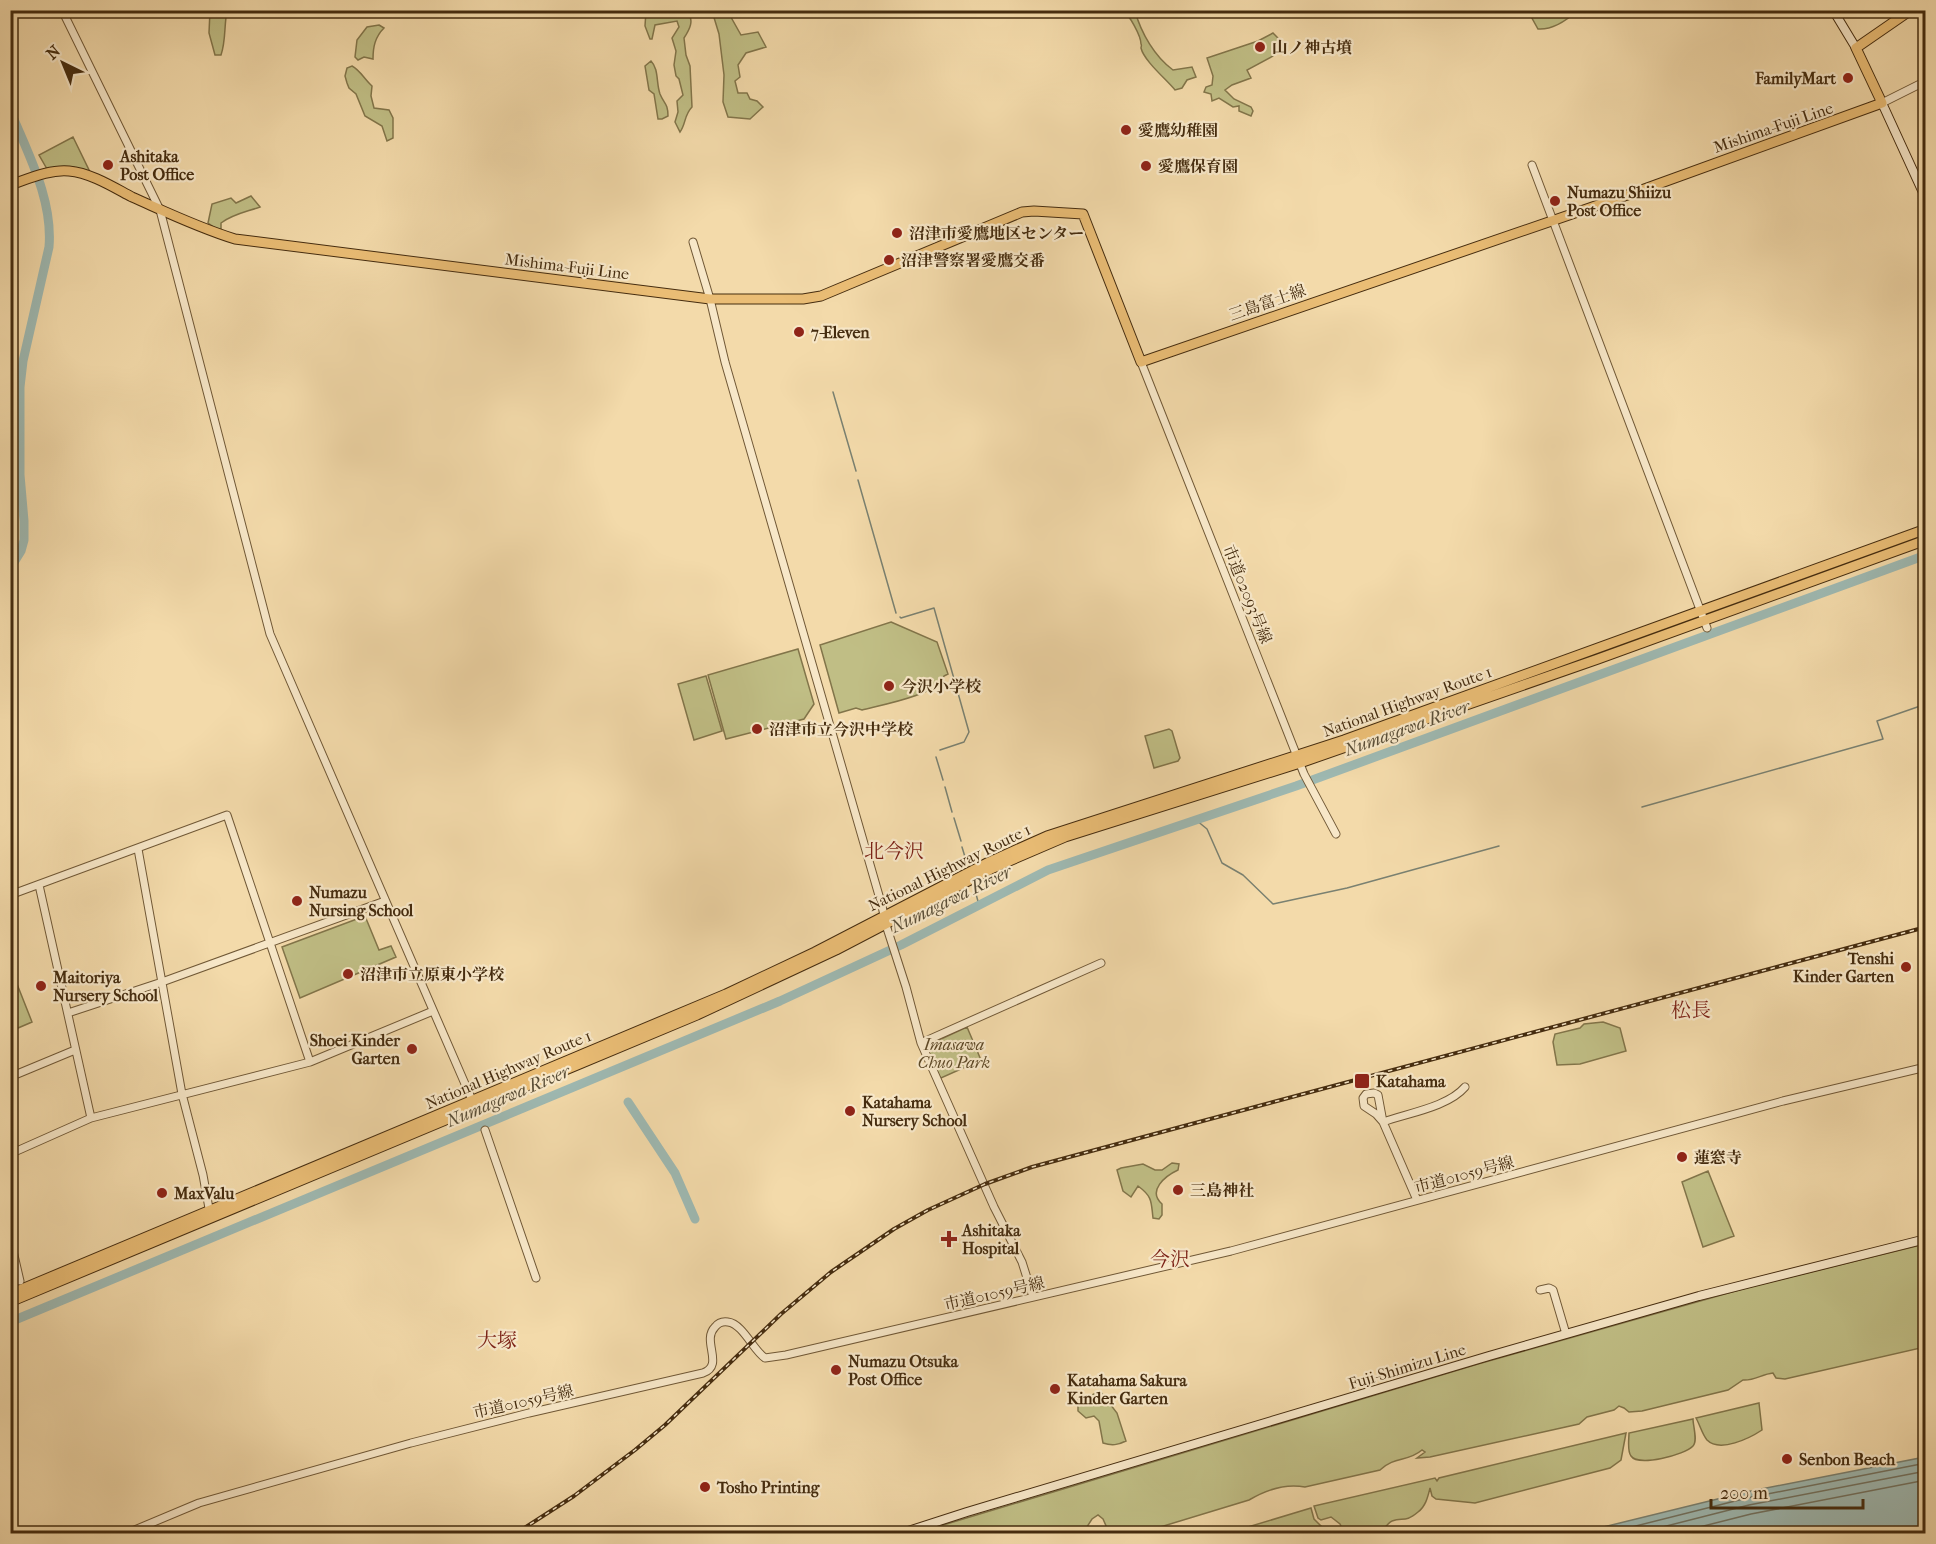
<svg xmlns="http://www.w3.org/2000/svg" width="1936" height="1544" font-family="'IM FELL French Canon','Noto Serif JP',serif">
<rect width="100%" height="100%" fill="#f3daaa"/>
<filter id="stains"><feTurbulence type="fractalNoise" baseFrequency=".00333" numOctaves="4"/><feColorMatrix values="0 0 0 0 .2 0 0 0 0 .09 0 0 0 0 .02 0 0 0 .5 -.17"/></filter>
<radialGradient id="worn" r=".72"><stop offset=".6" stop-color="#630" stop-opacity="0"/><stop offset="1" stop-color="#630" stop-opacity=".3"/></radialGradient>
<path fill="#c0be85" stroke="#82754a" stroke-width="1.5" d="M 210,11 L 227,11 C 224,25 226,41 221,55 L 215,55 L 209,33 Z
M 646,11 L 688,11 C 694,21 690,29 684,38 L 686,55 L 690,66 L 692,107 C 684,115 686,124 680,132 L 675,122 L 678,112 L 677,101 L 683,95 L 679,79 L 676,76 L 674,65 L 676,51 L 672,38 L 679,27 L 677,21 L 655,25 L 652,39 L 650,39 L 645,26 Z
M 712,11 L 730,11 L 732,19 L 741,35 L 758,32 L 766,47 L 746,53 L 738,65 L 740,77 L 735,81 L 738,93 L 747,93 L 750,99 L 757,101 L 763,107 L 750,119 L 728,117 L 723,102 L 724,75 L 719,34 Z
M 1123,11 L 1135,11 C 1141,33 1155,57 1173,70 L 1192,67 L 1196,77 L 1187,80 L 1182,88 L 1175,90 C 1167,80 1144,61 1141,48 C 1141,47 1142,45 1141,44 C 1141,36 1129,14 1123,11 Z
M 1528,11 L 1577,11 C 1567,20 1552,30 1538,29 Z
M 379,25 L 384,28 C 375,37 373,47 373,59 L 364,57 L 358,60 L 355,57 L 357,40 L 367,27 Z
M 1273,33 L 1280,40 L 1274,49 L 1273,56 L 1247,70 L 1251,78 L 1232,85 L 1225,90 L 1234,99 L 1251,107 L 1253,111 L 1251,116 L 1239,111 L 1239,106 L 1233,107 L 1219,98 L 1212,101 L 1211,94 L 1204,92 L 1206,87 L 1212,85 L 1213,76 L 1207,58 L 1258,41 Z
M 651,61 C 659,69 656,83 660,94 C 664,104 668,103 668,116 L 662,119 L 658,119 L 654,94 L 649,90 L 645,66 Z
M 352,66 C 360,70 365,80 372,86 L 371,96 L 374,108 L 389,110 L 393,118 L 393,138 L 387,141 L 382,126 L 365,116 L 356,94 L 349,88 L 347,83 L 345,76 L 347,68 Z
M 73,137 L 90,172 C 74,166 63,165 47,169 L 39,155 Z
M 251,196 L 260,207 C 246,212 233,214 221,223 L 221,232 L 208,223 L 212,204 L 231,198 L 236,203 Z
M 891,622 L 937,642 L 948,674 L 944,676 C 938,695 881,705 862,710 L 856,708 L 839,713 L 820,645 Z
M 798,649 L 814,704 L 804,719 L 726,739 L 708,675 Z
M 706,676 L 722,731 L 694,740 L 678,684 Z
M 1169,729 L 1172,731 L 1180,758 L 1178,761 L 1154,768 L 1145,736 Z
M 365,916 L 379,950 L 391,946 L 396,957 L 300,998 L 282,947 Z
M 17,984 L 32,1022 L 11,1031 L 11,986 Z
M 1603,1022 L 1620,1028 L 1626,1051 L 1580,1064 L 1557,1065 L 1553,1042 L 1555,1034 L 1580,1028 L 1584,1024 Z
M 967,1027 L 981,1060 L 941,1078 L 938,1077 L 926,1049 L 928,1045 Z
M 1172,1163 L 1179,1164 L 1178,1170 C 1165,1176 1147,1191 1162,1204 L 1162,1215 L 1159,1219 L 1153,1218 C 1151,1202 1153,1197 1138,1186 L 1131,1197 L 1123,1191 L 1117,1170 L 1121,1168 L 1143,1164 L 1155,1170 L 1162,1170 Z
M 1708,1171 L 1734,1236 L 1703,1247 L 1682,1182 Z
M 1925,1244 L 1925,1347 L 1785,1379 L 1776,1378 L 1773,1373 C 1762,1374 1754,1381 1743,1380 L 1728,1390 L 1642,1411 L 1629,1412 L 1624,1408 L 1619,1406 L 1614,1410 L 1587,1417 L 1579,1424 L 1430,1457 L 1417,1458 L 1425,1452 L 1422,1450 C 1408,1462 1395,1456 1380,1470 L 1305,1487 C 1285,1483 1266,1490 1249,1500 L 1157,1528 L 1139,1527 L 1120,1533 L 1102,1533 L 1102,1531 L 1107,1528 L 1103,1519 L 1098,1515 L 1092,1519 L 1083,1533 L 925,1533 L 930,1529 L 1478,1364 L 1753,1286 Z
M 1100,1391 L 1117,1413 L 1126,1441 C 1118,1445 1112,1446 1103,1443 L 1099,1421 L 1094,1416 L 1086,1418 L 1078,1411 L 1078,1399 L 1086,1398 Z
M 1759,1403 L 1762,1430 C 1750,1438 1720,1453 1707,1440 C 1702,1434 1700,1425 1696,1418 Z
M 1693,1419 C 1693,1426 1698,1441 1693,1446 C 1685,1455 1638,1467 1631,1456 C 1627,1451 1629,1439 1629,1433 Z
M 1626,1433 L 1621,1460 L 1610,1468 L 1475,1503 L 1436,1499 L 1432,1496 L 1430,1488 C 1428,1496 1426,1506 1418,1512 C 1405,1523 1403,1517 1392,1521 C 1389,1522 1388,1525 1385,1527 C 1374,1533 1355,1536 1344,1532 L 1340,1524 L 1331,1517 L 1321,1520 L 1318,1518 L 1314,1506 L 1435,1478 L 1437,1481 L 1439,1478 Z
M 1311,1508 L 1314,1519 L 1322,1527 L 1323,1531 L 1320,1533 L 1228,1533 Z"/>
<path fill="#9eb9b2" stroke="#7a8171" stroke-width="1.5" d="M 1925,1457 L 1925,1533 L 1579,1533 L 1746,1492 Z"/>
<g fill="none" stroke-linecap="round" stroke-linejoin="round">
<path stroke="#727260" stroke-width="1.5" d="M 1604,1534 L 1747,1498 L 1926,1463
M 1635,1534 L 1749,1505 L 1926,1471
M 1672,1534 L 1751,1514 L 1926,1480"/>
<path stroke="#7a8171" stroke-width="1.5" d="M 833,392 L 856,471
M 858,480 L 896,613
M 900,617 L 901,618 L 934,608 L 969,732 L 964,742 L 940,750
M 936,757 L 943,780
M 945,787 L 952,812
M 1642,807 L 1883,739 L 1877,721 L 1926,704
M 954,818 L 961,841
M 1196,820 L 1207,829 L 1222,863 L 1243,875 L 1273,904 L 1347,888 L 1499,846
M 962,847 L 965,857
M 976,894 L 979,905"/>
<path stroke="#9eb9b2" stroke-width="9" d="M 10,110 C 28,154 53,199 49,247 L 23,361 L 20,387 L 20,475 L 24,521 L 24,540 L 21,551 L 10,569
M 628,1102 L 675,1173 L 695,1219
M 10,1322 L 780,1001 L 901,945 L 1048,870 L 1296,786 L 1926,555"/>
<g stroke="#705836" stroke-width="9">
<path id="tertiary" d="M 62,10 L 160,210 L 270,634 L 472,1100
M 1882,103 L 1926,81
M 1532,165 L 1707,628
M 693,242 L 710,299 L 725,362 L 882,906 L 886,925 L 906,987 L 921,1043 L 994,1207 L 1022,1262 L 1033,1297
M 1141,362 L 1304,774 L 1336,834
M 138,849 L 182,1094 L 203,1175 L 210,1214
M 39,885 L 91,1118
M 10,895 L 227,815 L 310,1062
M 68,1013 L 162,982 L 385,901
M 921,1043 L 1101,963
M 10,1077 L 75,1050
M 1383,1122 L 1376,1114 L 1364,1106 L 1363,1098 L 1366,1094 L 1374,1093 L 1378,1095 L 1383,1122 L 1417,1200
M 1383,1122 C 1408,1113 1448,1107 1465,1087
M 485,1130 L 536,1278
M 10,1154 L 91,1118 L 310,1062 L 433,1011
M 10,1238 L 20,1281
M 1540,1290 L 1549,1288 L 1553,1290 L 1566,1334
M 125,1534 L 199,1503 L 411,1443 L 529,1413 L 703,1373 C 725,1365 701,1341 715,1327 C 718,1323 722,1321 728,1322 C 743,1324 753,1350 765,1358 L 786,1355 L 1231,1251 L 1783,1101 L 1926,1067"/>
</g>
<g stroke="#452c0f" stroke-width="10">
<path id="secondary" d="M 1833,10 L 1856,48
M 1882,103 L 1926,199
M 899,1534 L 967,1512 L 1489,1356 L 1699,1296 L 1926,1239"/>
</g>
<g stroke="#452c0f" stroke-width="11">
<path id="primary" d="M 10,185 C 28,179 50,169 69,171 C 91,173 113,187 132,197 C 166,212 199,228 235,239 L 710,299 L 803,299 L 821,296 L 1022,212 L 1034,211 L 1083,214 L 1141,362 L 1636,192 L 1882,103 L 1856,48 L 1911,10"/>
</g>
<g stroke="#452c0f" stroke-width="11">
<path id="trunk" d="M 10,1294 L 726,994 L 815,952 L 989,862 L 1047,836 L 1344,740 L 1926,529
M 10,1302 L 697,1015 L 836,950 L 993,868 L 1065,837 L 1300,763 L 1598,659 L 1926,540"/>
</g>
<use href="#tertiary" stroke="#f7e7c8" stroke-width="7"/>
<use href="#secondary" stroke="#f7e7c8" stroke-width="8"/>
<use href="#primary" stroke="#eabd75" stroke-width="9"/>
<use href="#trunk" stroke="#eabd75" stroke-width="9"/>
<g stroke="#452c0f" stroke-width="4">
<path id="rail" d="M 515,1534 L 574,1496 L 635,1450 L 665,1425 L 781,1314 L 831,1272 L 894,1229 L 928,1210 L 985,1184 L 1032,1167 L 1184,1126 L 1926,927"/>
</g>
<use href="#rail" stroke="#f7e7c8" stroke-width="1.5" stroke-dasharray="4.5" stroke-linecap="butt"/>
</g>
<g fill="#8f2418" stroke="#f7e7c8" stroke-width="2">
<circle cx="1260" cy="47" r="6"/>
<circle cx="1848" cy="78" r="6"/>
<circle cx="1126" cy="130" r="6"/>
<circle cx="108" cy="165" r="6"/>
<circle cx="1146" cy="166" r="6"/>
<circle cx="1555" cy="201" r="6"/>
<circle cx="897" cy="233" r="6"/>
<circle cx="889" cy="260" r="6"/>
<circle cx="799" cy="332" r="6"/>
<circle cx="889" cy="686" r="6"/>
<circle cx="757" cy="729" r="6"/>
<circle cx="297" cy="901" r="6"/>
<circle cx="1906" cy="967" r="6"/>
<circle cx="348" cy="974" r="6"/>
<circle cx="41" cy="986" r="6"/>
<circle cx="412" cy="1049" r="6"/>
<rect x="1354" y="1073" width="16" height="16" rx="3"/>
<circle cx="850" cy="1111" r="6"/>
<circle cx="1682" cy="1157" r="6"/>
<circle cx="1178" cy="1190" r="6"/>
<circle cx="162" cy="1193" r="6"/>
<path d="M946 1230h6v6h6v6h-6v6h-6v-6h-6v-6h6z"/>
<circle cx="836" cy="1370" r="6"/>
<circle cx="1055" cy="1389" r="6"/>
<circle cx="1787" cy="1459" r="6"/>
<circle cx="705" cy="1487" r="6"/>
</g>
<g text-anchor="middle" stroke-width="4.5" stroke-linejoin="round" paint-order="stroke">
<g font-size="16" font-weight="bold" fill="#452c0f" stroke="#f7e7c8" text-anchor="start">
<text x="1272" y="53">山ノ神古墳</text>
<text x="1836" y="84" text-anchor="end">FamilyMart</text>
<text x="1138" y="136">愛鷹幼稚園</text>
<text x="120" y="162">Ashitaka<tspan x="120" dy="18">Post Office</tspan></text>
<text x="1158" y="172">愛鷹保育園</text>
<text x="1567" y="198">Numazu Shiizu<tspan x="1567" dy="18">Post Office</tspan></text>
<text x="909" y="239">沼津市愛鷹地区センター</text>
<text x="901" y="266">沼津警察署愛鷹交番</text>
<text x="811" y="338">7-Eleven</text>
<text x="901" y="692">今沢小学校</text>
<text x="769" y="735">沼津市立今沢中学校</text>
<text x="309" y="898">Numazu<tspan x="309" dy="18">Nursing School</tspan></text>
<text x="1894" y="964" text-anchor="end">Tenshi<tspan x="1894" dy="18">Kinder Garten</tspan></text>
<text x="360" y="980">沼津市立原東小学校</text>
<text x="53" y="983">Maitoriya<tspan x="53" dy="18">Nursery School</tspan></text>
<text x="400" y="1046" text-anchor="end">Shoei Kinder<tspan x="400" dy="18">Garten</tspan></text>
<text x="1376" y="1087">Katahama</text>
<text x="862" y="1108">Katahama<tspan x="862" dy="18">Nursery School</tspan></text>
<text x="1694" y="1163">蓮窓寺</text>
<text x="1190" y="1196">三島神社</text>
<text x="174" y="1199">MaxValu</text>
<text x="962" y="1236">Ashitaka<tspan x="962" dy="18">Hospital</tspan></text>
<text x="848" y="1367">Numazu Otsuka<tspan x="848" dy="18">Post Office</tspan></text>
<text x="1067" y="1386">Katahama Sakura<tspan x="1067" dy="18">Kinder Garten</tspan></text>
<text x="1799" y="1465">Senbon Beach</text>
<text x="717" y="1493">Tosho Printing</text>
</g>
<g font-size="16" fill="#452c0f" stroke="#f7e7c8">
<text transform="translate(1773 127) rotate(-19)" y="6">Mishima-Fuji Line</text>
<text transform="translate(567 266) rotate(7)" y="6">Mishima-Fuji Line</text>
<text transform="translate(1267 302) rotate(-19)" y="6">三島富士線</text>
<text transform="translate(1248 594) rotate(68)" y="6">市道02093号線</text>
<text transform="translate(1407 701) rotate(-20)" y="6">National Highway Route 1</text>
<text transform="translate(949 867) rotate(-26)" y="6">National Highway Route 1</text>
<text transform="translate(508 1069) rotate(-23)" y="6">National Highway Route 1</text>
<text transform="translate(1464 1174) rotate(-15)" y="6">市道01059号線</text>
<text transform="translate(994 1293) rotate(-13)" y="6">市道01059号線</text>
<text transform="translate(1407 1366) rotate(-17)" y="6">Fuji-Shimizu Line</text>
<text transform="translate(523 1401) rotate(-13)" y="6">市道01059号線</text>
</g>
<g font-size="16" font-style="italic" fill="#5e4927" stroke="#f7e7c8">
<text x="954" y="1050">Imasawa<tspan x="954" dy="18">Chuo Park</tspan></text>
</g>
<g font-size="18" font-style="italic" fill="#5b4f38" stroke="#f7e7c8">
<text transform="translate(1407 728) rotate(-20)" y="6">Numagawa River</text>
<text transform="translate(951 899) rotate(-26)" y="6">Numagawa River</text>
<text transform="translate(508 1096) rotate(-23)" y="6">Numagawa River</text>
</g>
<g font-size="20" fill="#7a1f14" stroke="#f7e7c8">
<text x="894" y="858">北今沢</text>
<text x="1691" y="1017">松長</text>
<text x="1170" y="1266">今沢</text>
<text x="497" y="1347">大塚</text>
</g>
</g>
<rect width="1936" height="1544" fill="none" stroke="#f3daaa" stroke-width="36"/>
<rect x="12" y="12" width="1912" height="1520" fill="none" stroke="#452c0f" stroke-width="3"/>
<rect x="18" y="18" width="1900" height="1508" fill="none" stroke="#452c0f" stroke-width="1.5"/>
<g transform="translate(63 63) rotate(317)" stroke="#f7e7c8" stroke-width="4.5" paint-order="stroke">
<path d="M0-4.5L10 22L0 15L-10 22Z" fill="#452c0f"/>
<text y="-9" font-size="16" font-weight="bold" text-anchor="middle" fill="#452c0f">N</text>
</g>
<path d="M1711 1499v9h152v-9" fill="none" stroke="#452c0f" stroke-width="3"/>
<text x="1720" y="1499" font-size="18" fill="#452c0f" stroke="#f7e7c8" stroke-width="4.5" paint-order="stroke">200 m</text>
<rect width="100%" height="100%" filter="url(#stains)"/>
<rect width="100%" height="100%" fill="url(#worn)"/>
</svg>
